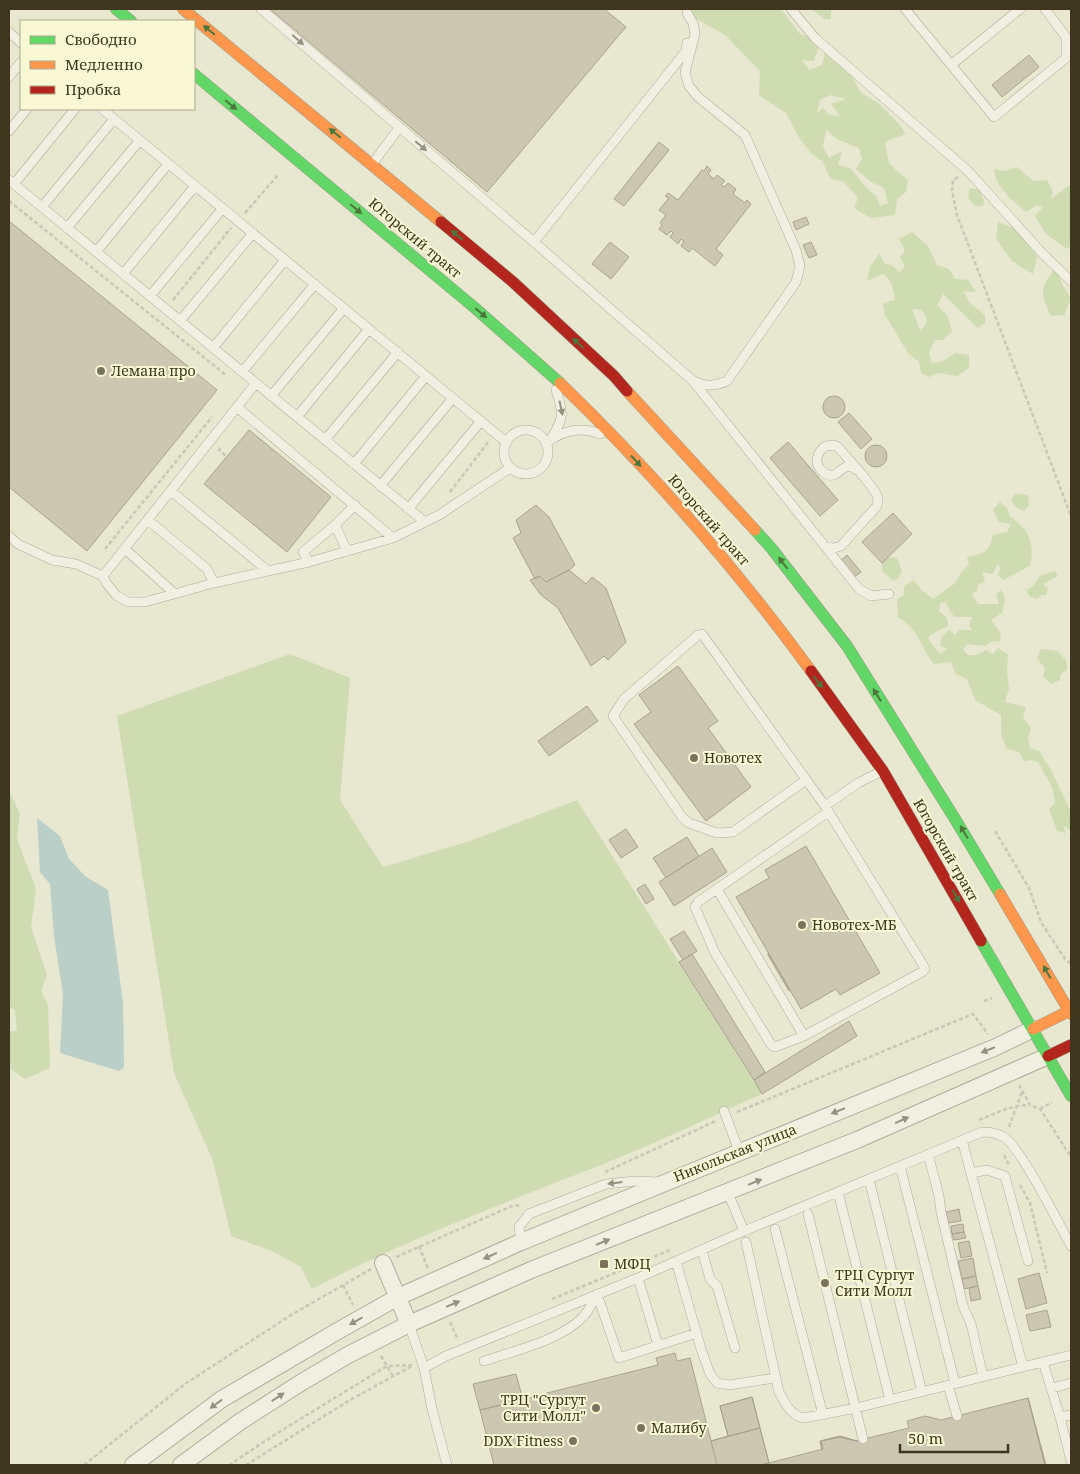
<svg xmlns="http://www.w3.org/2000/svg" width="1080" height="1474" font-family="'Noto Serif',serif">
<rect width="100%" height="100%" fill="#e8e7d0"/>
<path fill="#cfdbb1" fill-rule="evenodd" d="M 686,9 L 781,9 L 800,34 L 814,38 L 819,48 L 813,61 L 802,60 L 809,70 L 822,65 L 826,49 L 830,58 L 842,59 L 861,93 L 878,103 L 900,125 L 905,134 L 885,142 L 889,164 L 908,180 L 906,192 L 897,199 L 895,215 L 871,218 L 854,208 L 858,198 L 843,181 L 831,179 L 822,161 L 811,153 L 800,139 L 786,113 L 759,95 L 760,71 L 725,35 L 695,18 ZM 831,95 L 846,99 L 831,104 L 840,116 L 830,115 L 823,108 L 817,113 L 820,100 ZM 826,130 L 839,140 L 859,148 L 862,159 L 856,169 L 871,182 L 884,188 L 888,203 L 880,206 L 876,196 L 867,188 L 851,169 L 838,165 L 842,151 L 829,158 L 823,146 Z
M 812,9 L 831,9 L 831,19 L 824,19 Z
M 1017,167 L 1033,181 L 1047,180 L 1053,191 L 1051,199 L 1071,184 L 1071,246 L 1067,249 L 1046,234 L 1035,216 L 1043,207 L 1036,206 L 1026,212 C 1013,201 995,187 994,169 L 1005,171 Z
M 970,188 L 980,190 L 984,201 L 983,206 L 975,206 L 968,198 Z
M 998,222 L 1015,229 L 1037,256 L 1033,274 L 1012,261 L 996,239 Z
M 912,232 L 928,246 L 937,265 L 949,269 L 955,279 L 968,280 L 976,292 L 963,291 L 970,303 L 985,315 L 985,323 L 978,328 L 943,294 L 937,305 L 947,315 L 952,331 L 943,340 L 935,340 L 929,353 L 932,363 L 944,361 L 955,353 L 969,355 L 969,368 L 957,376 L 937,373 L 929,377 L 921,373 L 919,362 L 908,353 L 885,315 L 883,303 L 895,300 C 894,290 892,280 883,274 L 867,281 L 870,267 L 879,254 L 885,264 L 892,265 L 900,273 L 905,266 L 900,257 L 905,250 L 899,239 ZM 912,309 L 922,310 L 927,320 L 925,326 L 920,330 Z
M 1056,268 L 1062,284 L 1071,298 L 1064,315 L 1051,316 C 1040,293 1039,288 1056,268 Z
M 1015,494 L 1028,495 L 1029,505 L 1024,511 L 1017,508 L 1011,501 Z
M 1000,502 L 1007,508 L 1010,517 C 1029,529 1035,543 1030,566 L 1003,580 L 998,575 L 1001,568 L 998,564 L 992,574 L 982,572 L 985,582 L 978,584 L 977,591 L 972,594 L 978,604 L 999,604 L 996,594 L 1001,590 L 1005,598 L 1002,613 L 991,620 L 1001,634 L 1000,641 L 991,642 L 986,646 L 967,644 L 963,650 L 968,655 L 976,655 L 986,650 L 993,654 L 998,648 L 1008,654 L 1007,672 L 1009,689 L 1005,702 L 1026,707 L 1023,718 L 1031,728 L 1028,738 L 1030,748 L 1039,751 L 1051,770 L 1071,812 L 1071,831 L 1063,825 L 1066,833 L 1057,831 L 1049,809 L 1055,803 L 1053,789 L 1038,762 L 1031,760 L 1024,761 L 1019,752 L 1007,749 L 1001,734 L 1001,715 L 975,700 L 967,679 L 956,674 L 951,662 L 934,664 C 920,646 918,628 898,617 L 897,600 L 904,595 L 904,586 L 913,580 L 923,591 L 933,599 L 954,584 L 963,570 L 969,565 L 967,557 C 984,554 989,552 993,535 L 1007,532 L 1011,524 L 999,522 L 993,510 ZM 945,602 L 954,617 L 972,617 L 969,626 L 973,630 L 959,630 L 955,635 L 949,630 L 942,637 L 940,646 L 948,649 L 940,654 L 928,639 L 930,635 L 948,626 L 947,618 L 939,611 L 940,604 Z
M 886,557 L 897,558 L 902,571 L 898,579 L 893,581 L 882,571 L 882,564 Z
M 1055,571 L 1058,576 L 1043,584 L 1048,589 L 1046,595 L 1041,595 L 1038,599 L 1029,596 L 1027,590 L 1033,586 L 1040,576 Z
M 1041,649 L 1057,651 L 1067,661 L 1067,670 L 1061,674 L 1060,680 L 1051,684 L 1043,676 L 1045,669 L 1037,658 Z
M 290,654 L 350,678 L 340,800 L 383,867 L 470,841 L 577,800 L 762,1094 C 716,1114 670,1137 623,1156 C 519,1198 412,1236 312,1289 L 301,1267 L 272,1251 L 231,1236 L 213,1161 L 174,1073 L 117,716 Z
M 9,791 L 20,814 L 17,839 L 36,889 L 31,927 L 47,975 L 41,991 L 48,1005 L 50,1068 L 25,1079 L 9,1068 L 9,1031 L 17,1031 L 15,1010 L 9,1007 Z"/>
<path fill="#bacfc8" d="M 37,818 L 60,836 L 69,859 L 85,876 L 108,890 L 123,1003 L 124,1067 L 119,1071 L 60,1053 L 63,994 L 54,936 L 50,884 L 40,872 Z"/>
<path fill="#ccc7b0" stroke="#a9a38e" d="M 270,9 L 604,9 L 626,27 L 487,192 Z
M 1029,55 L 1039,67 L 1002,97 L 992,85 Z
M 659,142 L 669,150 L 624,206 L 614,199 Z
M 707,166 L 711,170 L 708,174 L 714,179 L 717,175 L 725,181 L 721,185 L 725,187 L 728,183 L 736,189 L 733,194 L 745,203 L 747,200 L 751,204 L 716,249 L 723,255 L 715,266 L 692,248 L 689,252 L 681,246 L 684,241 L 681,239 L 678,244 L 670,237 L 673,233 L 671,231 L 667,235 L 659,229 L 662,225 L 660,223 L 666,215 L 659,210 L 669,198 L 665,196 L 668,193 L 678,200 L 702,170 L 704,171 Z
M 806,217 L 809,224 L 796,230 L 793,222 Z
M 9,221 L 217,390 L 87,551 L 9,487 Z
M 610,242 L 629,257 L 611,279 L 592,264 Z
M 811,242 L 817,255 L 809,258 L 803,245 Z
M823 407a11 11 0 1 1 22 0a11 11 0 1 1-22 0Z
M 849,413 L 872,439 L 861,449 L 838,422 Z
M 249,430 L 331,497 L 287,552 L 204,484 Z
M 788,442 L 838,500 L 820,516 L 770,458 Z
M865 456a11 11 0 1 1 22 0a11 11 0 1 1-22 0Z
M 536,505 L 549,517 L 575,565 L 569,570 L 546,582 L 540,576 L 535,579 L 513,538 L 521,533 L 516,520 Z
M 893,513 L 912,534 L 882,563 L 862,542 Z
M 847,555 L 861,572 L 854,577 L 840,561 Z
M 569,570 L 586,584 L 592,577 L 606,588 L 626,642 L 608,660 L 604,656 L 591,666 L 558,608 L 541,595 L 530,580 L 540,576 L 546,582 Z
M 678,666 L 718,721 L 708,728 L 751,787 L 706,821 L 634,724 L 651,712 L 639,695 Z
M 587,706 L 598,721 L 549,756 L 538,741 Z
M 626,829 L 638,847 L 621,858 L 609,840 Z
M 687,837 L 699,856 L 666,878 L 653,858 Z
M 806,846 L 880,973 L 840,995 L 836,989 L 801,1009 L 736,897 L 769,878 L 765,870 Z
M 712,848 L 727,872 L 674,906 L 659,882 Z
M 645,884 L 654,899 L 646,904 L 637,889 Z
M 684,931 L 697,951 L 683,960 L 670,939 Z
M 768,953 L 789,988 L 789,991 L 768,955 Z
M 692,954 L 765,1072 L 754,1080 L 679,962 Z
M 849,1021 L 857,1036 L 762,1094 L 754,1080 Z
M 959,1209 L 961,1221 L 948,1223 L 946,1212 Z
M 963,1224 L 964,1232 L 952,1234 L 951,1226 Z
M 964,1232 L 966,1238 L 954,1240 L 952,1234 Z
M 969,1241 L 972,1256 L 961,1258 L 958,1243 Z
M 973,1258 L 976,1276 L 962,1279 L 958,1261 Z
M 1039,1273 L 1047,1303 L 1026,1309 L 1018,1279 Z
M 976,1276 L 978,1286 L 964,1289 L 962,1279 Z
M 978,1286 L 981,1299 L 971,1301 L 969,1288 Z
M 1047,1310 L 1051,1327 L 1030,1331 L 1026,1315 Z
M 675,1353 L 677,1361 L 690,1358 L 711,1441 L 728,1436 L 720,1406 L 752,1397 L 769,1463 L 823,1449 L 821,1441 L 840,1437 L 856,1441 L 909,1428 L 907,1421 L 925,1416 L 941,1420 L 1028,1398 L 1045,1465 L 494,1465 L 480,1410 L 658,1365 L 656,1358 Z
M 516,1374 L 523,1400 L 480,1410 L 473,1384 Z
M 752,1397 L 760,1428 L 728,1436 L 720,1406 Z
M 1028,1398 L 1046,1465 L 1045,1465 Z
M 760,1428 L 769,1463 L 759,1465 L 717,1465 L 711,1441 Z
M 840,1436 L 857,1441 L 840,1437 L 821,1441 L 822,1450 L 820,1441 Z"/>
<g fill="none" stroke-linecap="round" stroke-linejoin="round">
<g stroke="#aeab98" stroke-width="10">
<path id="lane" d="M 261,9 L 534,242 L 692,380 L 859,589 L 871,596 L 889,594
M 791,9 L 815,38 L 968,171 L 1043,254 L 1071,281
M 905,9 L 994,117 L 1066,58 L 1066,37 L 1045,9
M 687,13 L 693,23 L 695,34 L 685,73 L 689,86 L 698,97 L 745,135 L 796,250 L 800,266 L 796,282 L 727,381 C 714,386 706,387 694,381
M 9,32 L 21,43
M 951,65 L 1020,9
M 9,77 L 21,62
M 102,109 L 506,442
M 9,131 L 27,109
M 373,163 L 399,128
M 9,180 L 425,522
M 14,184 L 75,109
M 42,207 L 114,119
M 67,228 L 140,140
M 534,242 L 686,51 L 687,43
M 96,252 L 168,164
M 123,274 L 195,186
M 150,296 L 223,208
M 180,321 L 253,233
M 213,348 L 285,260
M 242,372 L 315,284
M 256,383 L 103,576 L 107,584 L 116,595 L 128,602 L 145,602 L 214,583 L 309,562 L 393,538 L 439,515 L 510,468
M 271,396 L 344,308
M 238,408 L 393,538
M 297,417 L 369,329
M504 452a22 22 0 1 1 44 0a22 22 0 1 1-44 0Z
M 325,440 L 398,352
M 550,440 C 564,419 564,414 556,390
M 546,443 C 562,431 581,426 600,434
M 354,464 L 426,376
M 380,486 L 453,398
M 171,491 L 267,570
M 408,509 L 481,421
M 148,520 L 207,569 L 214,583
M 335,525 L 347,551
M 9,536 L 18,544 L 52,560 L 76,564 L 103,576
M 825,547 L 834,548 L 841,546 L 877,506 C 877,504 878,501 878,498 C 876,488 846,457 838,447 L 833,445 L 826,446 C 821,449 818,453 817,459 C 816,468 827,479 836,474 C 839,472 842,468 846,467 C 850,465 854,468 857,470
M 125,549 L 174,593
M 309,562 L 303,552 L 335,525 L 355,505
M 806,780 L 733,832 L 717,833 L 689,823 L 682,817 L 613,716 L 624,699 L 698,635 L 702,634 L 825,806 L 923,965 L 925,969 L 922,972 L 804,1036 L 775,1047 L 772,1046 L 715,953 L 695,907 L 698,902 L 828,812
M 825,806 L 858,783 L 880,772
M 717,889 L 804,1036
M 724,1111 L 739,1151
M 962,1140 L 1023,1367
M 928,1154 L 939,1196 L 941,1212 L 963,1306 L 971,1324 L 983,1376
M 900,1166 L 955,1383
M 971,1173 L 987,1170 L 1005,1176 L 1028,1261
M 869,1179 L 922,1392
M 838,1192 L 890,1400
M 728,1193 L 744,1231
M 808,1214 L 863,1439
M 775,1229 L 823,1415
M 521,1242 L 519,1227 L 529,1214 L 606,1184 L 635,1181 L 658,1182
M 746,1242 L 779,1392 C 785,1403 791,1416 804,1418 L 856,1408 L 1071,1355
M 702,1250 L 710,1279 L 717,1286 L 735,1348
M 676,1261 L 701,1349 L 710,1374 L 717,1383 L 729,1385 L 775,1378
M 638,1278 L 658,1345
M 597,1294 L 619,1358 L 697,1333
M 409,1324 L 424,1368 L 432,1409 L 447,1465
M 484,1361 C 514,1351 561,1340 583,1317 C 589,1311 593,1301 597,1294
M 1043,1362 L 1060,1417 L 1071,1461
M 424,1368 L 446,1356 L 638,1278 L 744,1231 L 982,1132 C 989,1132 997,1133 1004,1137 C 1020,1146 1060,1226 1071,1246
M 948,1385 L 957,1416
M 1052,1388 L 1071,1383
M 1060,1417 L 1071,1415"/>
</g>
<g stroke="#aeab98" stroke-width="18">
<path id="street" d="M 383,1263 L 409,1324
M 133,1465 L 222,1399 L 336,1332 L 398,1297 L 521,1242 L 996,1047 L 1033,1029
M 181,1465 L 241,1421 L 302,1382 L 348,1355 L 409,1324 L 531,1270 L 857,1140 L 1048,1056"/>
</g>
<g stroke="#9d9b88" stroke-width="12">
<path id="fast" d="M 116,9 L 131,21
M 194,74 L 475,308 L 560,383
M 755,530 L 772,549 L 847,646 L 955,819 L 1000,894
M 981,941 L 1071,1096"/>
</g>
<g stroke="#9d9b88" stroke-width="12">
<path id="slow" d="M 183,9 L 441,222
M 560,383 C 652,472 736,568 811,671
M 627,391 L 755,530
M 1000,894 L 1071,1014
M 1033,1029 L 1071,1010"/>
</g>
<g stroke="#9d9b88" stroke-width="12">
<path id="jam" d="M 441,222 L 513,282 L 614,376 L 627,391
M 811,671 L 883,771 L 981,941
M 1048,1056 L 1071,1045"/>
</g>
<path stroke="#c9c7b8" stroke-width="2.5" stroke-dasharray="4 2.5" stroke-linecap="butt" d="M 958,177 L 953,180 L 952,191 L 957,215 L 1071,516
M 9,201 L 227,376
M 245,213 L 278,175
M 173,300 L 231,228
M 220,448 L 219,450 L 227,457
M 450,492 L 489,441
M 105,549 L 212,417
M 995,831 L 1029,888 L 1041,922 L 1065,959 L 1071,964
M 984,1001 L 992,998
M 1019,1085 L 1030,1105 L 1040,1109 L 1071,1157
M 1040,1109 L 1052,1102
M 737,1112 L 973,1014 L 988,1034
M 979,1120 C 996,1113 1011,1105 1030,1105
M 1009,1127 L 1022,1092
M 1004,1155 L 1009,1165
M 605,1172 L 716,1121
M 1020,1185 L 1030,1203 L 1047,1273
M 419,1246 L 428,1269
M 396,1257 L 512,1206 L 522,1205
M 343,1285 L 353,1305
M 552,1299 L 670,1250
M 450,1322 L 458,1340
M 381,1356 L 393,1376
M 84,1465 L 185,1384 L 291,1315 L 371,1269
M 229,1465 L 279,1432 L 387,1366 L 412,1365
M 246,1465 L 350,1400 L 412,1366"/>
<use href="#lane" stroke="#f0efe1" stroke-width="9"/>
<use href="#street" stroke="#f0efe1" stroke-width="16"/>
<use href="#fast" stroke="#63d668" stroke-width="11"/>
<use href="#slow" stroke="#ff974d" stroke-width="11"/>
<use href="#jam" stroke="#b3261e" stroke-width="11"/>
</g>
<defs><path id="oneway-solid" d="M-6-.8H1V-3.2L6.5 0L1 3.2V.8H-6Z" transform="scale(1.25)"/></defs>
<g fill="#4d763c">
<use href="#oneway-solid" transform="translate(209 30) rotate(-141)"/>
<use href="#oneway-solid" transform="translate(231 105) rotate(40)"/>
<use href="#oneway-solid" transform="translate(335 133) rotate(-141)"/>
<use href="#oneway-solid" transform="translate(356 209) rotate(40)"/>
<use href="#oneway-solid" transform="translate(457 235) rotate(-140)"/>
<use href="#oneway-solid" transform="translate(481 313) rotate(40)"/>
<use href="#oneway-solid" transform="translate(578 343) rotate(-137)"/>
<use href="#oneway-solid" transform="translate(636 461) rotate(47)"/>
<use href="#oneway-solid" transform="translate(783 563) rotate(-128)"/>
<use href="#oneway-solid" transform="translate(818 682) rotate(53)"/>
<use href="#oneway-solid" transform="translate(877 695) rotate(-122)"/>
<use href="#oneway-solid" transform="translate(964 832) rotate(-121)"/>
<use href="#oneway-solid" transform="translate(956 896) rotate(60)"/>
<use href="#oneway-solid" transform="translate(1047 972) rotate(-120)"/>
</g>
<g fill="#979280">
<use href="#oneway-solid" transform="translate(298 40) rotate(41)"/>
<use href="#oneway-solid" transform="translate(421 146) rotate(40)"/>
<use href="#oneway-solid" transform="translate(561 408) rotate(78)"/>
<use href="#oneway-solid" transform="translate(988 1050) rotate(158)"/>
<use href="#oneway-solid" transform="translate(838 1111) rotate(158)"/>
<use href="#oneway-solid" transform="translate(902 1120) rotate(-24)"/>
<use href="#oneway-solid" transform="translate(755 1182) rotate(-22)"/>
<use href="#oneway-solid" transform="translate(615 1183) rotate(173)"/>
<use href="#oneway-solid" transform="translate(603 1242) rotate(-22)"/>
<use href="#oneway-solid" transform="translate(490 1256) rotate(156)"/>
<use href="#oneway-solid" transform="translate(453 1304) rotate(-23)"/>
<use href="#oneway-solid" transform="translate(356 1321) rotate(151)"/>
<use href="#oneway-solid" transform="translate(278 1397) rotate(-33)"/>
<use href="#oneway-solid" transform="translate(216 1404) rotate(144)"/>
</g>
<g fill="#7a745c" stroke="#f9f8d5" stroke-width="2">
<circle cx="101" cy="371" r="5"/>
<circle cx="694" cy="758" r="5"/>
<circle cx="802" cy="925" r="5"/>
<rect x="599" y="1259" width="10" height="10" rx="2.5"/>
<circle cx="825" cy="1283" r="5"/>
<circle cx="596" cy="1408" r="5"/>
<circle cx="641" cy="1428" r="5"/>
<circle cx="573" cy="1441" r="5"/>
</g>
<g text-anchor="middle" stroke-width="4" stroke-linejoin="round" paint-order="stroke">
<g font-size="14" fill="#3e361e" stroke="#f9f8d5">
<text transform="translate(415 238) rotate(40)" y="5">Югорский тракт</text>
<text transform="translate(709 520) rotate(49)" y="5">Югорский тракт</text>
<text transform="translate(946 850) rotate(60)" y="5">Югорский тракт</text>
<text transform="translate(735 1153) rotate(-22)" y="5">Никольская улица</text>
</g>
<g font-size="14" fill="#3e361e" stroke="#f9f8d5" text-anchor="start">
<text x="111" y="376">Лемана про</text>
<text x="704" y="763">Новотех</text>
<text x="812" y="930">Новотех-МБ</text>
<text x="614" y="1269">МФЦ</text>
<text x="835" y="1280">ТРЦ Сургут<tspan x="835" dy="16">Сити Молл</tspan></text>
<text x="586" y="1405" text-anchor="end">ТРЦ "Сургут<tspan x="586" dy="16">Сити Молл"</tspan></text>
<text x="651" y="1433">Малибу</text>
<text x="563" y="1446" text-anchor="end">DDX Fitness</text>
</g>
</g>
<rect width="1080" height="1474" fill="none" stroke="#3e361e" stroke-width="20"/>
<rect x="20" y="20" width="175" height="90" fill="#f9f8d5" stroke="#aeaa8c"/>
<rect x="30" y="36" width="25" height="8" fill="#63d668" stroke="#aeaa8c"/>
<text x="65" y="45" font-size="15" fill="#3e361e">Свободно</text>
<rect x="30" y="61" width="25" height="8" fill="#ff974d" stroke="#aeaa8c"/>
<text x="65" y="70" font-size="15" fill="#3e361e">Медленно</text>
<rect x="30" y="86" width="25" height="8" fill="#b3261e" stroke="#aeaa8c"/>
<text x="65" y="95" font-size="15" fill="#3e361e">Пробка</text>
<path d="M900 1444v8h108v-8" fill="none" stroke="#3e361e" stroke-width="2.5"/>
<text x="908" y="1444" font-size="15" fill="#3e361e" stroke="#f9f8d5" stroke-width="4" paint-order="stroke">50 m</text>
</svg>
